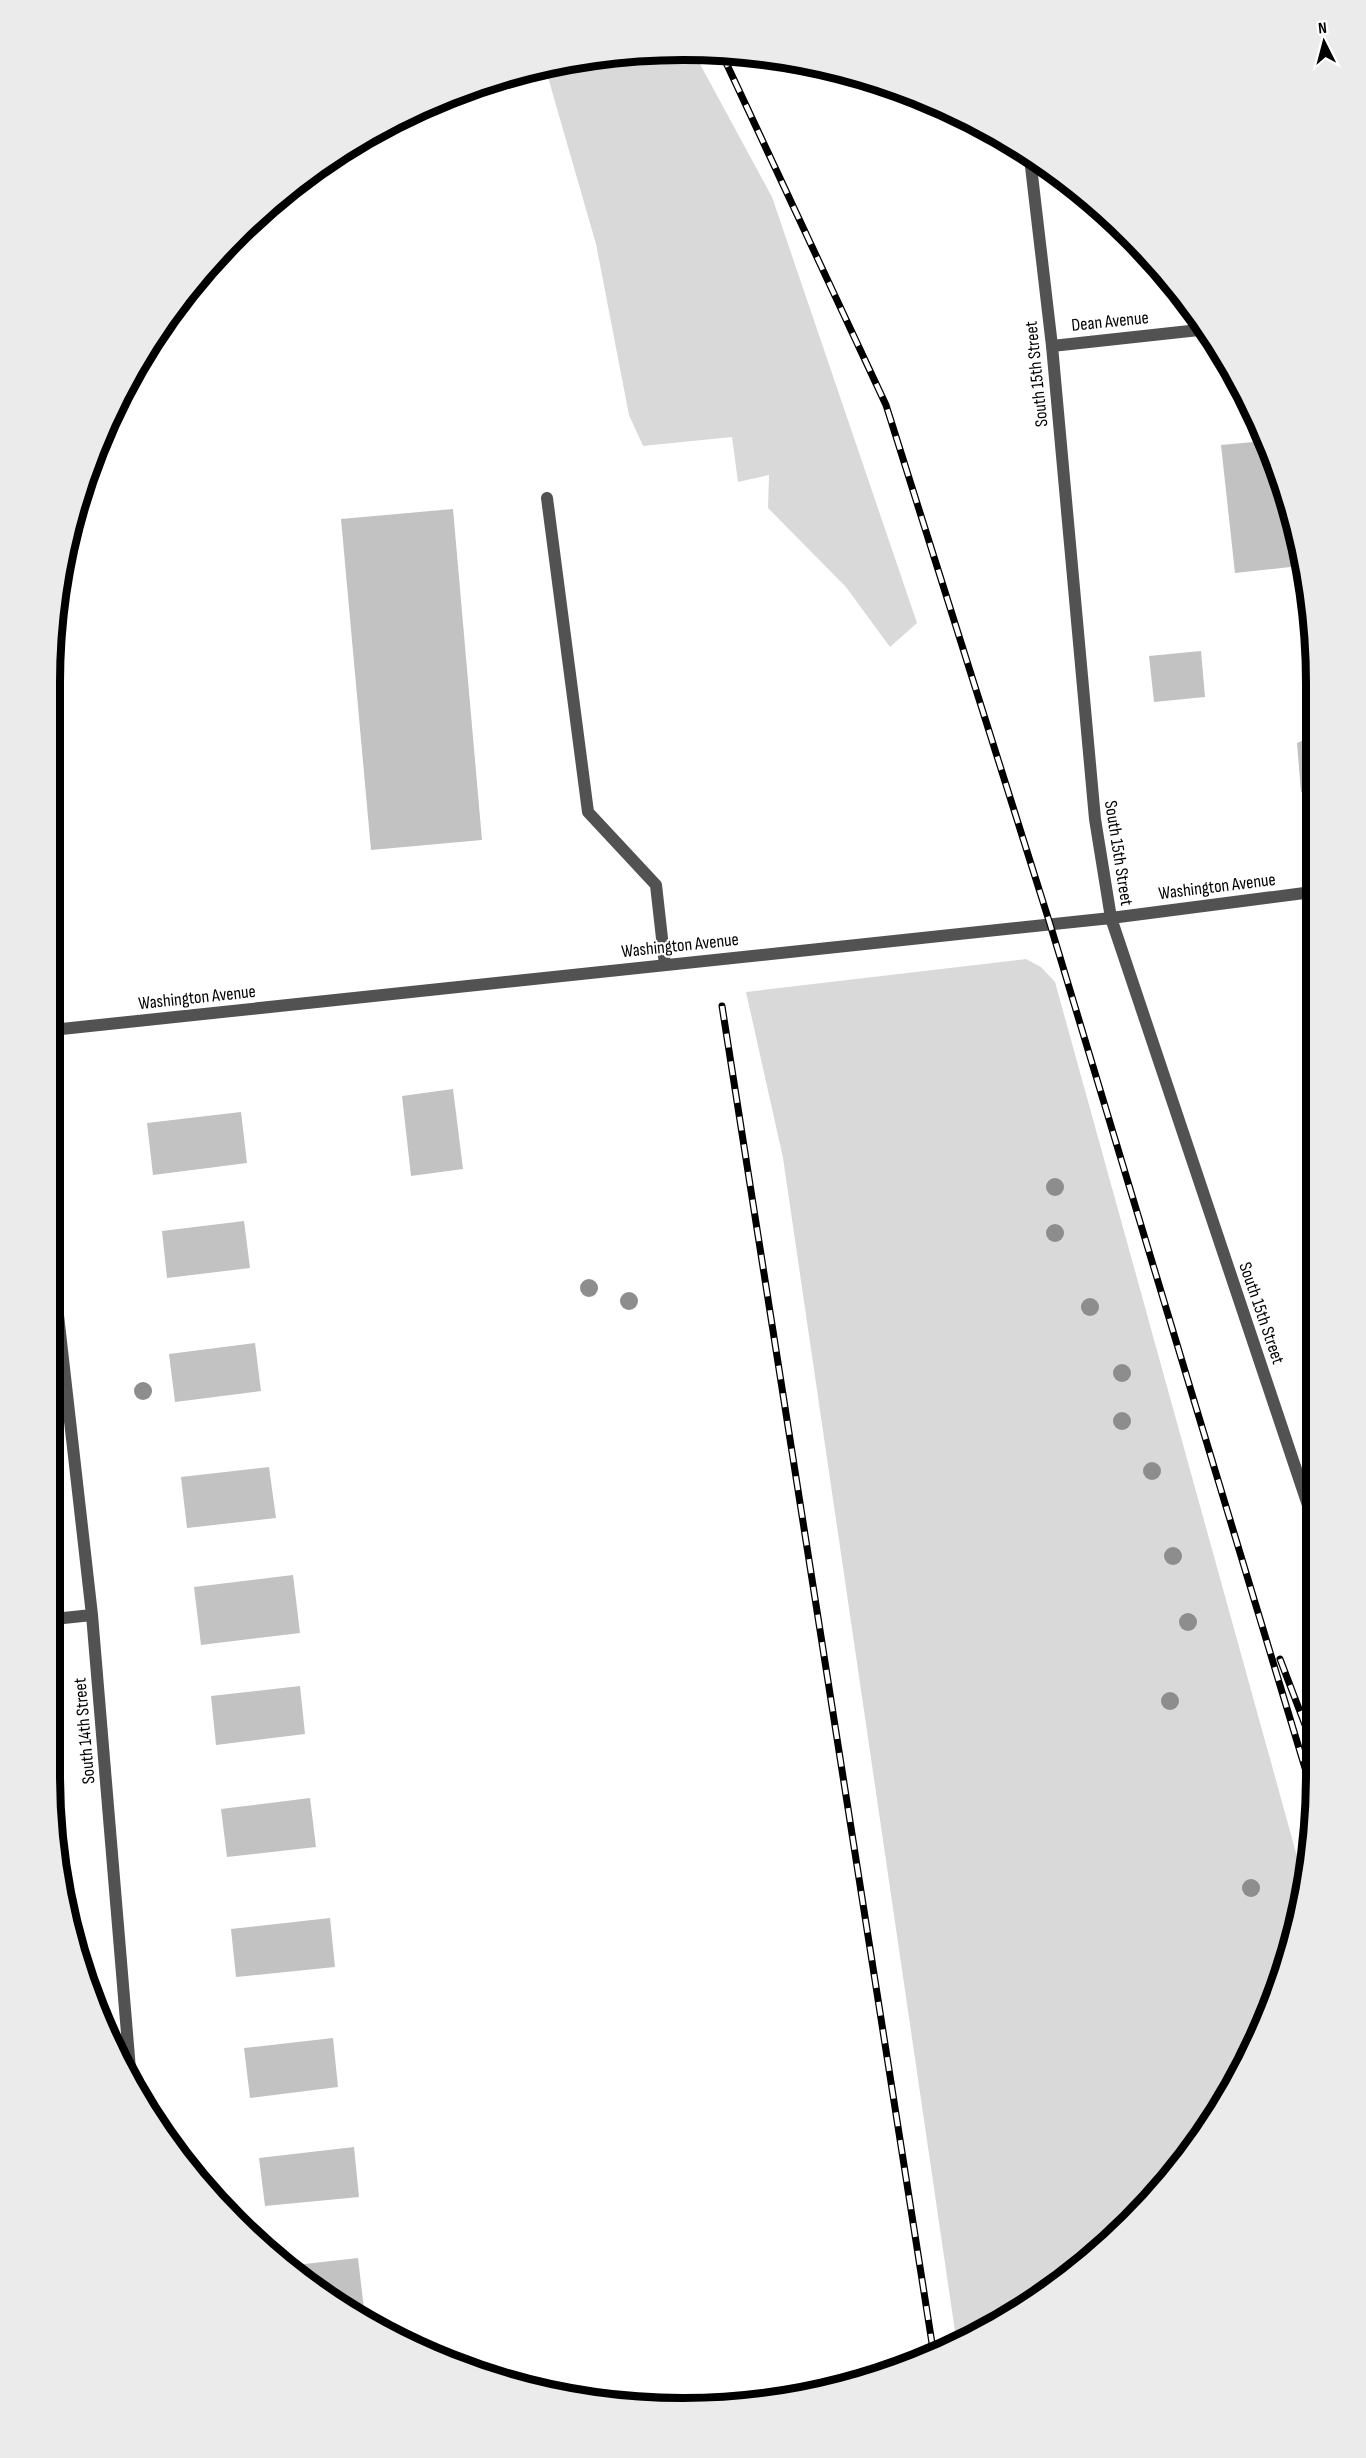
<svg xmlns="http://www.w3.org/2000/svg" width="1366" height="2458" font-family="'Sofia Sans Condensed',sans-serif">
<rect width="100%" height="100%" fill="#fff"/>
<path fill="#d9d9d9" d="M 642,51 L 694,53 L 772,197 L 917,623 L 890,647 L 846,587 L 768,508 L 769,475 L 738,482 L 732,437 L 643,446 L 629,415 L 596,244 L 545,67 Z
M 1026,959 L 1041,967 L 1055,982 L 1303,1878 L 1283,1978 L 1231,2092 L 1160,2192 L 1100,2252 L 1000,2323 L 957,2345 L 783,1158 L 746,992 Z"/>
<path fill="#c2c2c2" d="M 1264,441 L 1283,479 L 1298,546 L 1300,566 L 1235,573 L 1221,445 Z
M 453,509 L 482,840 L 371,850 L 341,519 Z
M 1201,651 L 1205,697 L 1154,702 L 1149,656 Z
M 1312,737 L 1312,791 L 1301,792 L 1297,743 Z
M 453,1089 L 463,1169 L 411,1176 L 402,1096 Z
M 241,1112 L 247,1163 L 153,1175 L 147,1123 Z
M 244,1221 L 250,1268 L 167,1278 L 162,1231 Z
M 255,1343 L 261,1391 L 175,1402 L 169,1354 Z
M 269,1467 L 276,1518 L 187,1528 L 181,1477 Z
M 293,1575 L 300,1633 L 201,1645 L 194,1587 Z
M 300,1686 L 305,1734 L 216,1745 L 211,1696 Z
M 310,1798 L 316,1847 L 227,1857 L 221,1809 Z
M 330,1918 L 335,1967 L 236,1977 L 231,1929 Z
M 333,2038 L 338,2087 L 250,2098 L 244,2048 Z
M 354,2147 L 359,2197 L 265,2206 L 259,2158 Z
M 358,2258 L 364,2309 L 347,2311 L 331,2302 L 287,2266 Z"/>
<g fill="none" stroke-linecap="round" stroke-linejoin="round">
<path stroke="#525252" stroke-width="12" d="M 1052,346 L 1208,329
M 547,498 L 588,812 L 656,885 L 665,965"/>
<path stroke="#525252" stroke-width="12" d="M 1030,158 L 1052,346 L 1095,819 L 1111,918 L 1314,1523
M 52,1030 L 1111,918 L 1312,892
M 53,1271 L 92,1615 L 131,2081
M 54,1619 L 92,1615"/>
<g stroke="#000" stroke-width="7">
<path id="rail" d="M 722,54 L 886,405 L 1050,924 L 1315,1801
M 722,1006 L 934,2356
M 1280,1659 L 1315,1751"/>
</g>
<use href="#rail" stroke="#fff" stroke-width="4.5" stroke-dasharray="14" stroke-linecap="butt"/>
</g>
<g fill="#8d8d8d">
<circle cx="1055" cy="1187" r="9"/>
<circle cx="1055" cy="1233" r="9"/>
<circle cx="589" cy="1288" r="9"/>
<circle cx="629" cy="1301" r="9"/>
<circle cx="1090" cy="1307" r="9"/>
<circle cx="1122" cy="1373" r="9"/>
<circle cx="143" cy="1391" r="9"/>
<circle cx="1122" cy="1421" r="9"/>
<circle cx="1152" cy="1471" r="9"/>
<circle cx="1173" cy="1556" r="9"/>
<circle cx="1188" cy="1622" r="9"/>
<circle cx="1170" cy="1701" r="9"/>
<circle cx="1251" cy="1888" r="9"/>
</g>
<g text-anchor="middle" stroke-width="4.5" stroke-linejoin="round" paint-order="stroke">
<g font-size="18" fill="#000" stroke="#fff">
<text transform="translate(1110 321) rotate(-6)" y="6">Dean Avenue</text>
<text transform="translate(1036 374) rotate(-96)" y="6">South 15th Street</text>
<text transform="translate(1119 853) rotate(81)" y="6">South 15th Street</text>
<text transform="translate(1217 886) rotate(-7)" y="6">Washington Avenue</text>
<text transform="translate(680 945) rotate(-6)" y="6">Washington Avenue</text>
<text transform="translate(197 997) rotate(-6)" y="6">Washington Avenue</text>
<text transform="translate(1262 1313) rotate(71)" y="6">South 15th Street</text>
<text transform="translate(84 1731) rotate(-95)" y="6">South 14th Street</text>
</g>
</g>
<path d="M0 0H1366V2458H0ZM683 60H683A623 623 0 0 1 1306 683V1775A623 623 0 0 1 683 2398H683A623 623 0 0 1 60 1775V683A623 623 0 0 1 683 60Z" fill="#ebebeb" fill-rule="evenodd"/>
<path fill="none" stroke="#000" stroke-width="8" d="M683 60H683A623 623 0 0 1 1306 683V1775A623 623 0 0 1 683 2398H683A623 623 0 0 1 60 1775V683A623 623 0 0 1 683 60Z"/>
<g transform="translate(1324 42) rotate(354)" stroke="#ffffff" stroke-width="4.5" paint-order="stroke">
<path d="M0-4.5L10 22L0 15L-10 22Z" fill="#000000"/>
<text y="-9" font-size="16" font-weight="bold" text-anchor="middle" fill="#000000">N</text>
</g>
</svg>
